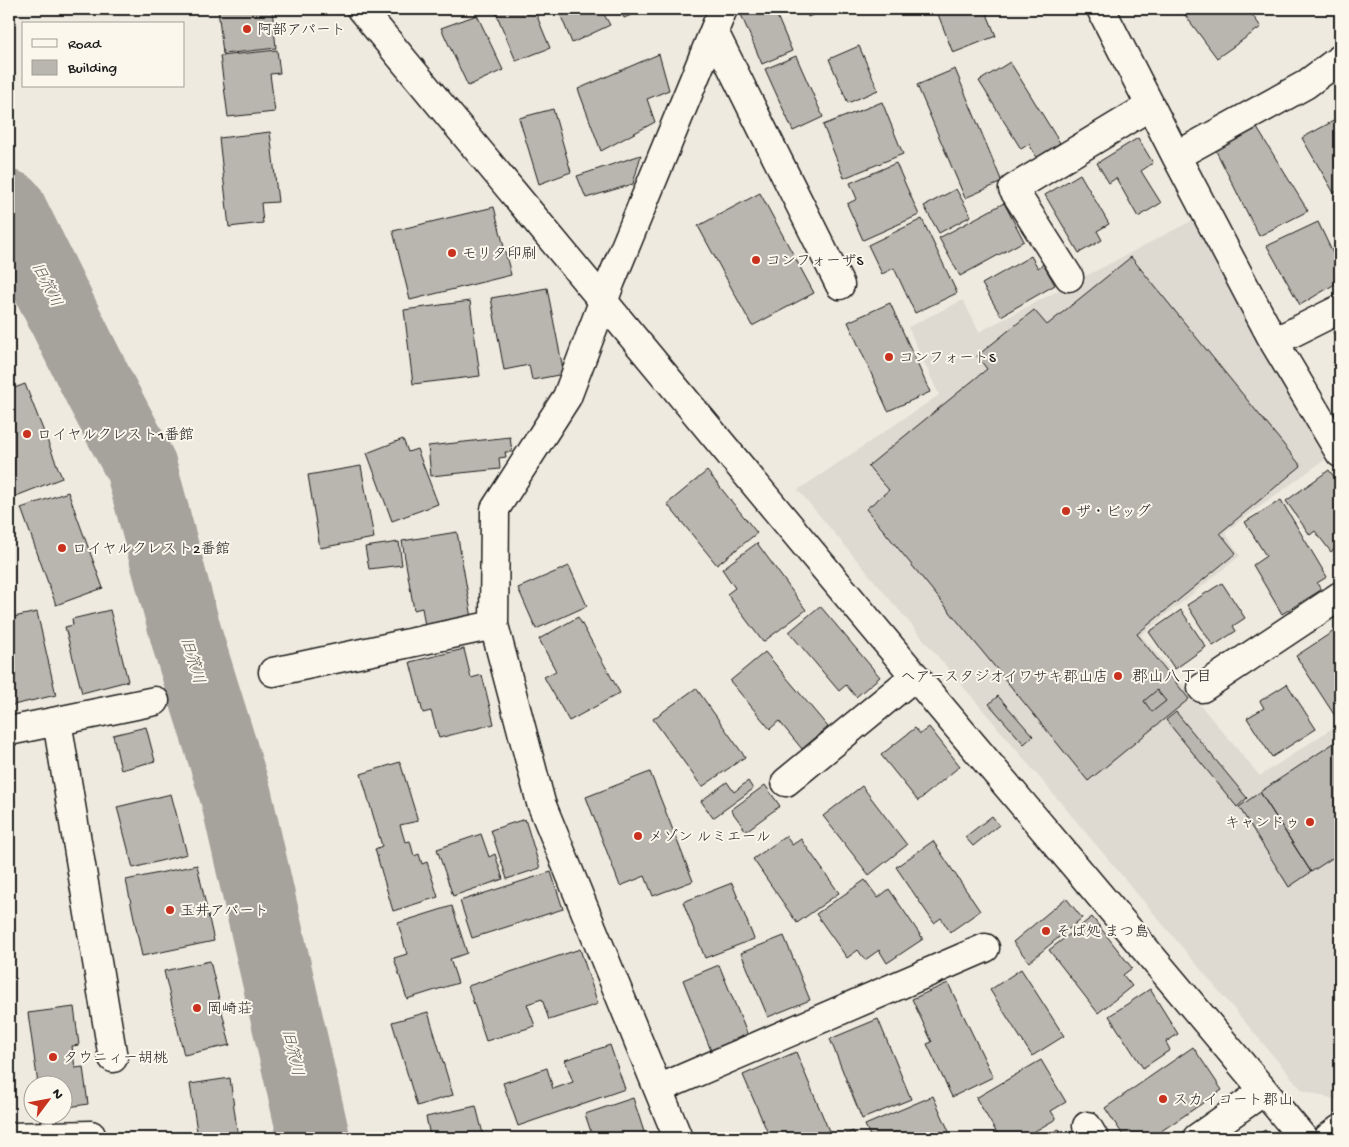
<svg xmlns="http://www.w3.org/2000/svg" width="1349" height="1147" font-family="'Gochi Hand','Klee One',sans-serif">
<rect width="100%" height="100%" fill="#eeeadf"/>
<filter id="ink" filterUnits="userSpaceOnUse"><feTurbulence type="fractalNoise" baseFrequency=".02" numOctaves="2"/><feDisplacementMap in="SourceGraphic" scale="10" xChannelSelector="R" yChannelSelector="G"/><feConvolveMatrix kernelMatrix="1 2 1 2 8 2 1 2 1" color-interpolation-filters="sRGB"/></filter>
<g filter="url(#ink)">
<path fill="#dedad1" d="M 1193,220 L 1261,345 L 1327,458 L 1225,532 L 1240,556 L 1141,635 L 1260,776 L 1340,723 L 1340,1101 L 1302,1090 L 798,490 L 939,395 L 908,327 L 963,300 L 979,332 Z"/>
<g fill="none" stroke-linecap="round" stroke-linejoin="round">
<path stroke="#a6a39d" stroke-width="72" d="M 9,206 L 100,390 L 141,467 L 188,642 L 236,796 L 314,1138"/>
</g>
<path fill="#b9b6af" stroke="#1c1c1c" d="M 218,9 L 272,9 L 276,48 L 223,54 Z
M 505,9 L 534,9 L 550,48 L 516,61 L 496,13 Z
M 558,9 L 601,9 L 610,25 L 572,43 Z
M 620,9 L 645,9 L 624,18 Z
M 746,9 L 774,9 L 792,51 L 762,64 L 740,12 Z
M 805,9 L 826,9 L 808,17 Z
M 936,9 L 985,9 L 996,36 L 953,53 Z
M 1185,9 L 1248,9 L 1261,27 L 1217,58 L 1182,11 Z
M 477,15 L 503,70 L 468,86 L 441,28 Z
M 859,46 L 878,90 L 848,103 L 829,59 Z
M 277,50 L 280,73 L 270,74 L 275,112 L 228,117 L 220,56 Z
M 659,54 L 669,90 L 647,99 L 655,122 L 601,151 L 578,89 Z
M 796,56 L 823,117 L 793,131 L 765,69 Z
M 1010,62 L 1060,143 L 1037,158 L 1029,144 L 1021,149 L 979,81 Z
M 955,69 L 1002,182 L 965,198 L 917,85 Z
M 882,102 L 903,154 L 844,178 L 823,125 Z
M 553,109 L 571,172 L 539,184 L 519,118 Z
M 1339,118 L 1340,189 L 1334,193 L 1302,138 Z
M 1257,128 L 1308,211 L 1259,236 L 1215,149 Z
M 270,132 L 278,202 L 261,203 L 263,223 L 229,227 L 219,138 Z
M 1138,138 L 1153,163 L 1141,171 L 1161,203 L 1138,217 L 1116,178 L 1109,183 L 1097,163 Z
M 641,155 L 633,184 L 586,198 L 577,176 Z
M 896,163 L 919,215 L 863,240 L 847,204 L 857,199 L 850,183 Z
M 1080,174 L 1109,224 L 1097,231 L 1102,240 L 1079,253 L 1045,195 Z
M 956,189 L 971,216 L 939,233 L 924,206 Z
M 760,193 L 814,293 L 752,326 L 698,226 Z
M 1004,203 L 1024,241 L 960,276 L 939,238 Z
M 494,207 L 511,275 L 410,300 L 393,231 Z
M 922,219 L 957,293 L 915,313 L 894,268 L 882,274 L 868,245 Z
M 1318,222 L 1340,268 L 1340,281 L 1300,305 L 1267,246 Z
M 1031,256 L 1038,268 L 1043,264 L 1055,285 L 1001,316 L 982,284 Z
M 1131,257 L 1301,466 L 1220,533 L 1236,553 L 1137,634 L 1189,699 L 1088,781 L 866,509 L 889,490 L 868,466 L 987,369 L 977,356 L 1034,310 L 1047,325 Z
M 547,288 L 564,374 L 532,380 L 529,365 L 504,370 L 491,298 Z
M 470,301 L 480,376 L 413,384 L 404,310 Z
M 890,303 L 930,392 L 888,411 L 848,322 Z
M 1340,328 L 1340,347 L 1333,332 Z
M 25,384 L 62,478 L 11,498 L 9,493 L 9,390 Z
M 510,437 L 512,452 L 505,452 L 506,457 L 499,458 L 500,469 L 431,476 L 428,446 Z
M 403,439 L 408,452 L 417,449 L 438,504 L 392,521 L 367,453 Z
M 361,466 L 374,538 L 320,548 L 308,475 Z
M 1329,470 L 1340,485 L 1340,553 L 1337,547 L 1331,552 L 1315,531 L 1310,535 L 1286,501 Z
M 707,471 L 757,533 L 717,565 L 667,504 Z
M 68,492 L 103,588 L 56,605 L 21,508 Z
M 1281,500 L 1327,577 L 1317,583 L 1321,590 L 1282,614 L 1253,565 L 1266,556 L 1245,522 Z
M 457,532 L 472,618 L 425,626 L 422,608 L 414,610 L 402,541 Z
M 399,542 L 402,565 L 369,569 L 365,547 Z
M 757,543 L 806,610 L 763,642 L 727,594 L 735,588 L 722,569 Z
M 569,566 L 587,606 L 536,629 L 518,588 Z
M 1222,583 L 1245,618 L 1233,626 L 1236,631 L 1213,646 L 1187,605 Z
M 820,606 L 880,677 L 856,697 L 846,685 L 839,691 L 789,632 Z
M 110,610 L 128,681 L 82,693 L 65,627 L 73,625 L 72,619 Z
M 1181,610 L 1206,647 L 1175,669 L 1149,632 Z
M 37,612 L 56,695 L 9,706 L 9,618 Z
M 578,617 L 620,693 L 569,721 L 544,677 L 556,671 L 539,639 Z
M 1340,627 L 1340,717 L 1337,719 L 1296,656 Z
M 464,649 L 471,678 L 482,675 L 494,724 L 439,738 L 431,711 L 423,713 L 410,662 Z
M 765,652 L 828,727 L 802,749 L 779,721 L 770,729 L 730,681 Z
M 1287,684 L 1316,729 L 1272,757 L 1247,718 L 1264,708 L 1260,701 Z
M 696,688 L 745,757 L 702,787 L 653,719 Z
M 1157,690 L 1166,701 L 1152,712 L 1144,701 Z
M 998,696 L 1033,736 L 1024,744 L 989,704 Z
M 1176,712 L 1247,798 L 1237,807 L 1166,720 Z
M 146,727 L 155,761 L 121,770 L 113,735 Z
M 929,727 L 960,766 L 918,801 L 881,755 L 915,728 L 920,734 Z
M 1340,739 L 1340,853 L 1311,872 L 1260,792 Z
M 400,762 L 418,821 L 400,825 L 405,842 L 410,841 L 414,856 L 419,854 L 422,864 L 427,862 L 438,897 L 393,911 L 375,849 L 382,846 L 361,774 Z
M 650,772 L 693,881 L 653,896 L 645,876 L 620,886 L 586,797 Z
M 748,781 L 753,789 L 713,818 L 701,801 L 727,782 L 734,792 Z
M 765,785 L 780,806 L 746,831 L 731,810 Z
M 862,786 L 907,845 L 869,875 L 823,816 Z
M 1260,792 L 1311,872 L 1289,887 L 1239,807 Z
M 171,794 L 187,854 L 133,868 L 117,807 Z
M 992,816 L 999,825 L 973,846 L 965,837 Z
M 525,819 L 540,868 L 507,879 L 491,830 Z
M 481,834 L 489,857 L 495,854 L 503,879 L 453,896 L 437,849 Z
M 786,836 L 792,845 L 801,839 L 839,893 L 797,923 L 753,859 Z
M 933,841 L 980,911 L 950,932 L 941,918 L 934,923 L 896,867 Z
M 197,865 L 214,941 L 142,956 L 126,880 Z
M 551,872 L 563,909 L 472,938 L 460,901 Z
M 865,880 L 878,898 L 889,889 L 923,939 L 887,963 L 879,950 L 865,960 L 858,950 L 847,958 L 816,914 Z
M 732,883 L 754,939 L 705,958 L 683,902 Z
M 1066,898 L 1082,918 L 1029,962 L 1013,942 Z
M 452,906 L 467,953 L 450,959 L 458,983 L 407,999 L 394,958 L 407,954 L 398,923 Z
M 1092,917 L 1132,968 L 1123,975 L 1132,986 L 1098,1013 L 1049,950 Z
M 784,936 L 810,1000 L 768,1017 L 741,953 Z
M 580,949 L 598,1004 L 549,1020 L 542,999 L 527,1004 L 535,1026 L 486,1041 L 468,986 Z
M 210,961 L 230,1045 L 184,1055 L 164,971 Z
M 719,965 L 749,1038 L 712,1053 L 683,980 Z
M 1021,969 L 1064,1036 L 1032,1056 L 990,990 Z
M 948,983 L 993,1077 L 952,1097 L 927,1044 L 932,1042 L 912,999 Z
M 1150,989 L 1178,1034 L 1166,1042 L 1170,1050 L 1143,1068 L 1109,1016 Z
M 74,1007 L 79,1045 L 72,1046 L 75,1068 L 83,1067 L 88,1104 L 62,1108 L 62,1084 L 38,1084 L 28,1013 Z
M 428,1012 L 453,1095 L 417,1106 L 392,1022 Z
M 878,1019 L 911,1099 L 862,1119 L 830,1039 Z
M 610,1045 L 625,1089 L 518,1126 L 503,1083 L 547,1068 L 553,1089 L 573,1082 L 565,1060 Z
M 1193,1047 L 1222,1090 L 1151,1138 L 1125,1138 L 1105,1108 Z
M 796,1052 L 829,1131 L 811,1138 L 770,1138 L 743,1075 Z
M 1041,1060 L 1066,1102 L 1051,1111 L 1056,1119 L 1023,1138 L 1000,1138 L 976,1098 Z
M 230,1078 L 238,1137 L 227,1138 L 198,1138 L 190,1084 Z
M 933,1096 L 952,1138 L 871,1138 L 865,1125 Z
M 633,1098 L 646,1138 L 593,1138 L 585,1114 Z
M 476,1106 L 484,1138 L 424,1138 L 424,1137 L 430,1136 L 426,1117 Z
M 1059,1129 L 1064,1138 L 1041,1138 Z
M 1265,1130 L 1271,1138 L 1253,1138 Z
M 853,1131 L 856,1138 L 837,1138 Z
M 1248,1131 L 1253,1138 L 1237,1138 Z"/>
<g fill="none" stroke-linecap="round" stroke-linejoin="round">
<g stroke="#1c1c1c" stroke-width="31">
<path id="minor" d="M 1101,9 L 1176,156 L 1274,342 L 1340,453
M 714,32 L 840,285
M 1176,156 L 1305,85 L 1340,59
M 1069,277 L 1013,189 L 1150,106
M 1274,342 L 1340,309
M 273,672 L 494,625
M 1202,688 L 1340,596
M 57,721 L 113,1058
M 9,731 L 155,701
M 786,782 L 915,676
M 658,1089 L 985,948
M 1087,1126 L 1094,1138
M 9,1137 L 91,1135 L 92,1138
M 678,1138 L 541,803 L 494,625 L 495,509 L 567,397 L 611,281 L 723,9
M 1197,1138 L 1264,1091
M 1328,1138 L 1340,1129"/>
</g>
<g stroke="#1c1c1c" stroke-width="31">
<path id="tertiary" d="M 361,9 C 544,231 728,453 913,674 C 1043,829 1174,982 1303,1138"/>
</g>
<use href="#minor" stroke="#fbf7ec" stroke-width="28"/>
<use href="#tertiary" stroke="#fbf7ec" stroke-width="28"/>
</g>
</g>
<g fill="#c8321e" stroke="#fbf7ec" stroke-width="2">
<circle cx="247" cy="29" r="5"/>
<circle cx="452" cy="253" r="5"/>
<circle cx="756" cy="260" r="5"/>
<circle cx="889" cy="357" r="5"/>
<circle cx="27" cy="434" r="5"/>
<circle cx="1066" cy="511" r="5"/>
<circle cx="62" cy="548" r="5"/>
<circle cx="1118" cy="676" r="5"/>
<circle cx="1310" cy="822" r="5"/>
<circle cx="638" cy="836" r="5"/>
<circle cx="170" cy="910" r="5"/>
<circle cx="1046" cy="931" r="5"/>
<circle cx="197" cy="1008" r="5"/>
<circle cx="53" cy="1057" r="5"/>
<circle cx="1163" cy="1099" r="5"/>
</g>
<g text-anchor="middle" stroke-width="4" stroke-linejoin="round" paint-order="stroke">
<g font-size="15" fill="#1c1c1c" stroke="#fbf7ec" text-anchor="start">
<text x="257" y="34">阿部アパート</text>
<text x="462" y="258">モリタ印刷</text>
<text x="766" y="265">コンフォーザS</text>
<text x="899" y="362">コンフォートS</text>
<text x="37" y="439">ロイヤルクレスト1番館</text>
<text x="1076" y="516">ザ・ビッグ</text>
<text x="72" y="553">ロイヤルクレスト2番館</text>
<text x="1108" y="681" text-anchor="end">ヘアースタジオイワサキ郡山店</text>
<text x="1300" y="827" text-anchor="end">キャンドゥ</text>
<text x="648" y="841">メゾン ルミエール</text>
<text x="180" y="915">玉井アパート</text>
<text x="1056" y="936">そば処 まつ島</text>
<text x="207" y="1013">岡崎荘</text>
<text x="63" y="1062">タウニィー胡桃</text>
<text x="1173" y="1104">スカイコート郡山</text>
</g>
<g font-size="16" font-style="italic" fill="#5a5956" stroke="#fbf7ec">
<text transform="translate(48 284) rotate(63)" y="6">旧笊川</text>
<text transform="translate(194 660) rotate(73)" y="6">旧笊川</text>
<text transform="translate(294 1052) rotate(77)" y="6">旧笊川</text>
</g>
<g font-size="16" fill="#1c1c1c" stroke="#fbf7ec">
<text x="1172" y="681">郡山八丁目</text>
</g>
</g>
<rect width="1349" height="1147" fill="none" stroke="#fbf7ec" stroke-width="30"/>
<rect x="15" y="15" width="1319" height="1117" fill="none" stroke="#1c1c1c" stroke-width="2" filter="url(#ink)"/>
<rect x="22" y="22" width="162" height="65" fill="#fbf7ec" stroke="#a29f99"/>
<rect x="32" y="39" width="25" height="8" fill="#fbf7ec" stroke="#a29f99"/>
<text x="68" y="48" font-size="15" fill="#1c1c1c">Road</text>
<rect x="32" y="60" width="25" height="15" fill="#b9b6af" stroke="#a29f99"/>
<text x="68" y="72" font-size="15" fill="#1c1c1c">Building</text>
<g transform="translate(48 1100) rotate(58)"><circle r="24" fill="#fbf7ec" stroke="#a29f99"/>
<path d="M0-4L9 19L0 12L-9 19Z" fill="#c8321e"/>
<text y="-8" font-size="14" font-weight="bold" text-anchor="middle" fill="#1c1c1c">N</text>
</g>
</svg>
